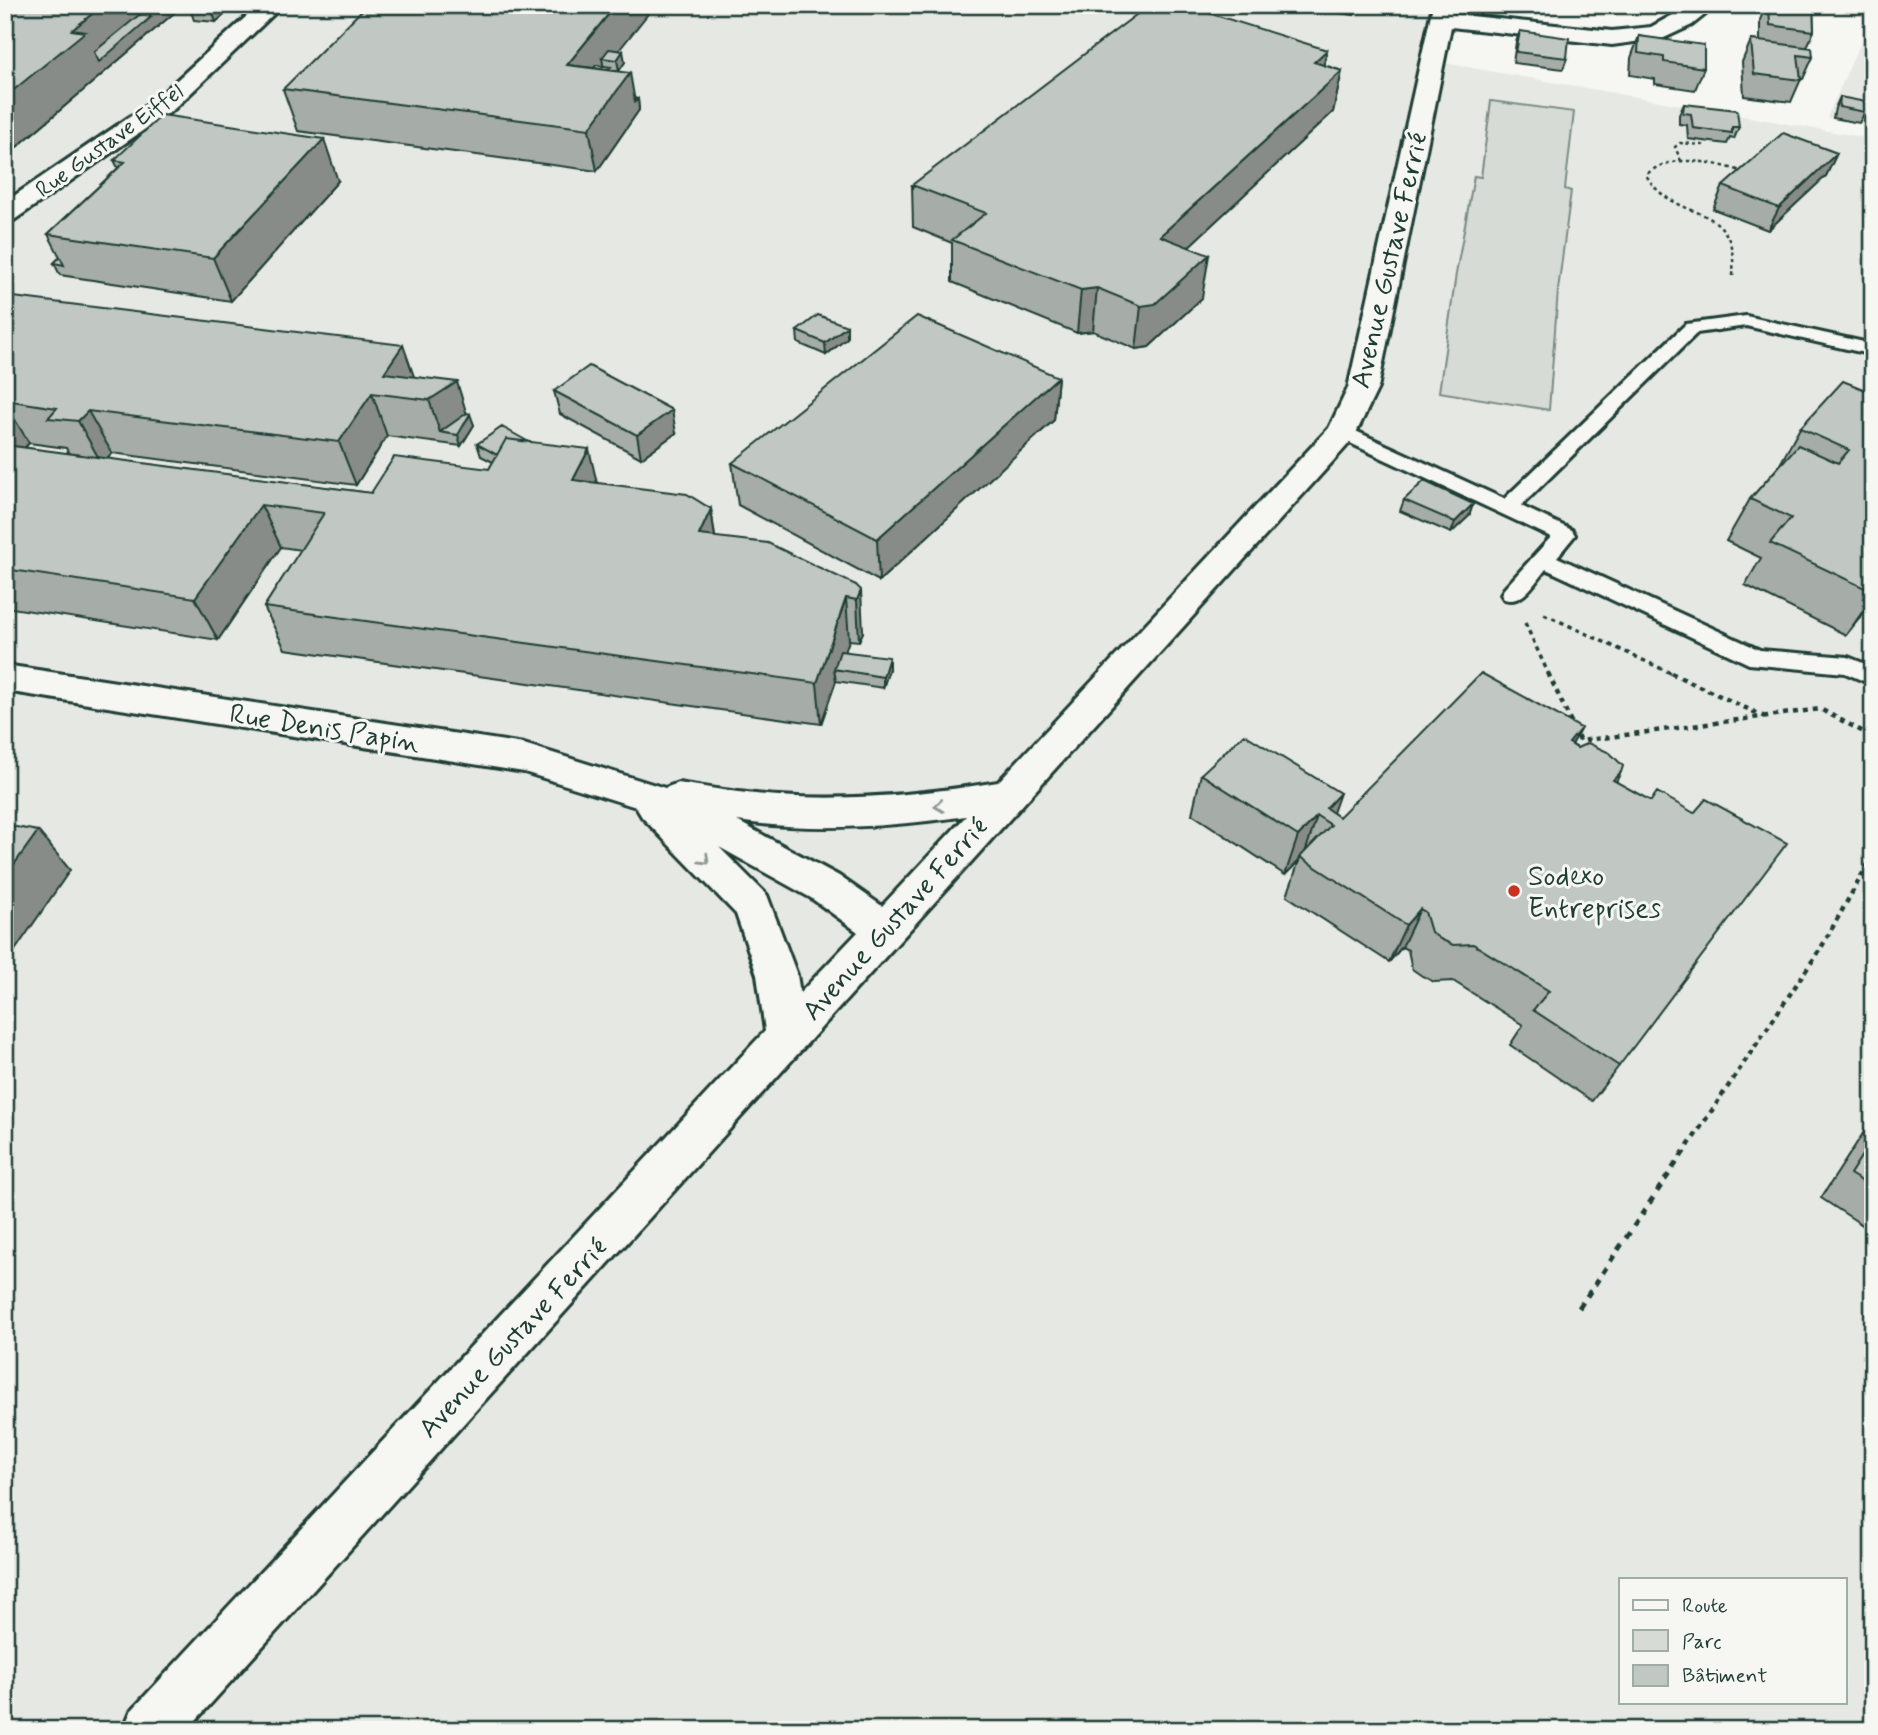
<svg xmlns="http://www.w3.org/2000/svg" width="1878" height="1735" font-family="Mynerve,sans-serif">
<rect width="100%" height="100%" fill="#f6f6f2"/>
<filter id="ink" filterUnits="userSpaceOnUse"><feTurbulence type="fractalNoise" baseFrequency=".0143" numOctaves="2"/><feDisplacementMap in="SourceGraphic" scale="14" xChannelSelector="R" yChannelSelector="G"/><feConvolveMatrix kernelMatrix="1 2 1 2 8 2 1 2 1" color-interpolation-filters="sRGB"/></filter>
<g filter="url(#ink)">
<path fill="#e6e8e4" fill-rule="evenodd" d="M 5,5 L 1453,5 L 1444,63 L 1873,139 L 1873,1730 L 5,1730 ZM 1621,1579 L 1845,1579 L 1845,1702 L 1621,1702 Z
M 1873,23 L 1873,127 L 1827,118 L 1856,52 Z"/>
<path fill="#d6dbd6" stroke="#7a8c85" stroke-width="2" d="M 1491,101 L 1574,112 L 1565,189 L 1571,191 L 1558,290 L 1549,410 L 1439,392 L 1456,274 L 1474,176 L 1481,177 Z"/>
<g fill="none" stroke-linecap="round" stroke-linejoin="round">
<g stroke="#1f3d34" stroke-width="6">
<path id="service" d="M 1746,316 L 1873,344 L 1873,355 L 1746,326 L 1697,333 L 1521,506 L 1572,530 L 1575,535 L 1557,557 L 1760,650 L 1848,657 L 1873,667 L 1873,685 L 1845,673 L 1749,664 L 1546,569 C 1535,582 1523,605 1504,599 L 1501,594 L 1504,589 L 1551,537 L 1335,436 L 1332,432 L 1335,428 L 1349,428 L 1504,499 L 1686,324 Z"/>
</g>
<g stroke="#1f3d34" stroke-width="6">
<path id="minor" d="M 259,5 L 283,5 L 174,109 L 14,220 L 5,222 L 5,202 L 156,99 Z
M 1433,5 L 1455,5 L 1453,14 L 1612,31 L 1651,27 L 1691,5 L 1717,5 L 1692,25 L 1664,38 L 1612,45 L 1451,27 L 1378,388 L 1353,439 L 187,1730 L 123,1730 L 131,1711 L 765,1031 L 757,975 L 736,914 L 642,817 L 636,807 L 524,772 L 5,691 L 5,665 L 524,744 L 665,788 L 678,783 C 712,788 745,794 779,796 C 853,801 926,794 998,782 L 1329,428 L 1348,388 ZM 966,816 L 882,906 L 839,876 L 737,821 C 813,832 890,827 966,816 ZM 719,847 L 811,898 L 858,932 L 800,993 L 797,975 L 767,895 Z"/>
</g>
<path stroke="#1f3d34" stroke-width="2.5" stroke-dasharray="3.5 3.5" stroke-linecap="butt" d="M 1681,161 L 1675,147 L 1680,143 L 1703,145 L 1703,141
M 1733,276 C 1738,195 1676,227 1646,175 C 1672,151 1714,163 1745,172"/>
<path stroke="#1f3d34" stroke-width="3.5" stroke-dasharray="4.5 4.5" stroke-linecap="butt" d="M 1544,614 L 1675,675
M 1525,623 L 1549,675"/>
<path stroke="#1f3d34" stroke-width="4.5" stroke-dasharray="5 5" stroke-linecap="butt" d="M 1548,673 L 1580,741 L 1820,709 L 1873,737
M 1671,673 L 1765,717
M 1688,1146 L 1821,948 L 1873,855"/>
<path stroke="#1f3d34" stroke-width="5" stroke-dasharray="7 7" stroke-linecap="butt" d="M 1579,1308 L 1689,1144"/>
<use href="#service" fill="#f6f6f2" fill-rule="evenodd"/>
<use href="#minor" fill="#f6f6f2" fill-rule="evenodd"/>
</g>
<path fill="#a6aca8" stroke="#1f3d34" stroke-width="2" fill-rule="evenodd" d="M 5,5 L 171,5 L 174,13 L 5,157 Z
M 1314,5 L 1356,5 L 1354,15 L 1313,9 Z
M 1569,5 L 1592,5 L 1591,8 Z
M 1615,5 L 1650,5 L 1648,12 L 1615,8 Z
M 1766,5 L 1852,5 L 1849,11 L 1813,7 L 1814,31 L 1807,47 L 1813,57 L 1803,79 L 1801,79 L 1791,102 L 1744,96 L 1742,62 L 1751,40 L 1760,41 L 1760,20 Z
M 232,8 L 216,22 L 194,20 L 190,9 Z
M 1520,31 L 1567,58 L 1563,69 L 1513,63 L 1516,42 Z
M 1639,36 L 1704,68 L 1695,90 L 1655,84 L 1655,79 L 1630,75 L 1631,58 Z
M 619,51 L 625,62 L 619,71 L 611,71 L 634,98 L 638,99 L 639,110 L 597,171 L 298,131 L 283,89 Z
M 1324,65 L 1342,71 L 1333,112 L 1188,247 L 1202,298 L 1149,347 L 1136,349 L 1093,331 L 1077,333 L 952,282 L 952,243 L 913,227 L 912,185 Z
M 1840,97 L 1865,112 L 1859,123 L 1833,118 L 1835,108 Z
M 1684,104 L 1739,127 L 1734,139 L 1730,138 L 1727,144 L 1688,139 L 1687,125 L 1679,124 L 1679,115 Z
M 1837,153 L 1826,176 L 1768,230 L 1713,209 L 1723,186 Z
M 114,160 L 338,181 L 231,301 L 60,275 L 54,263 L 60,257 L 48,234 L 118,168 Z
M 5,296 L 414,377 L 467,413 L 474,425 L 461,446 L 387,436 L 356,485 L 112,453 L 107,459 L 371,493 L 489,469 L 493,462 L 481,456 L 477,444 L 597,483 L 711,509 L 715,537 L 856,585 L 863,632 L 859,641 L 849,640 L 845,651 L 889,669 L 883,688 L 836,681 L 821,724 L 285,649 L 264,607 L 301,550 L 281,547 L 218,640 L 5,607 ZM 29,443 L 66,448 L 69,454 L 25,448 Z
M 797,331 L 847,338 L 826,355 L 798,343 Z
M 1058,377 L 1054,420 L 879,581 L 738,505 L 732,463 Z
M 1873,381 L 1873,611 L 1867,609 L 1846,635 L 1745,585 L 1761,558 L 1726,541 L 1750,499 L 1779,466 L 1800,428 L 1865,390 Z
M 554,391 L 676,433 L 641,458 L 560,414 Z
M 1404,500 L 1473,504 L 1469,516 L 1451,533 L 1400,511 Z
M 1572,745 L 1621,772 L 1616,782 L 1619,1066 L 1592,1101 L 1510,1045 L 1523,1025 L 1453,981 L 1434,982 L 1422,976 L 1412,969 L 1408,950 L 1402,947 L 1389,962 L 1287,896 L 1299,861 L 1285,875 L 1192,814 L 1201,774 L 1333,813 L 1339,817 Z
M 1873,1124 L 1873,1232 L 1821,1198 L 1864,1132 Z"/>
<path fill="#878c88" stroke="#1f3d34" stroke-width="2" d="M 103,5 L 135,5 L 143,24 L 151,17 L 146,5 L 171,5 L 174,13 L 5,157 L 5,97 L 72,30 Z
M 218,5 L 231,5 L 232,8 L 216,22 L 212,11 Z
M 616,5 L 655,5 L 612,59 L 602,58 L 604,69 L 567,65 Z
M 1327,50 L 1318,91 L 1314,62 Z
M 623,51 L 625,62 L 619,71 L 617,60 Z
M 1342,71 L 1333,112 L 1154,279 L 1160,236 Z
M 630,73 L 635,102 L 638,99 L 639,110 L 597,171 L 589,129 Z
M 324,139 L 338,181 L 231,301 L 213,258 Z
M 1837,153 L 1826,176 L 1768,230 L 1779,208 Z
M 1209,255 L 1202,298 L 1149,347 L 1136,349 L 1141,306 Z
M 1097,288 L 1093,331 L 1077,333 L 1081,290 Z
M 847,326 L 847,338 L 826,355 L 825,343 Z
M 403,345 L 418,388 L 384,373 Z
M 1058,377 L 1054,420 L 879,581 L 877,539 Z
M 457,382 L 468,418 L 470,414 L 474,425 L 461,446 L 458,435 L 440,432 L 429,400 Z
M 372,393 L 387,436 L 356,485 L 339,442 Z
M 5,403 L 29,443 L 15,458 L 5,442 Z
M 672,410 L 676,433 L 641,458 L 637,435 Z
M 88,411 L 112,453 L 102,464 L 78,421 Z
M 589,449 L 599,492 L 573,480 Z
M 1473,504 L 1469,516 L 1451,533 L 1455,522 Z
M 261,505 L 281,547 L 218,640 L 195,598 Z
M 711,509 L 717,552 L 699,535 Z
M 861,590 L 863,632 L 859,641 L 857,600 Z
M 1873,597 L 1873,600 L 1846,635 Z
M 846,598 L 849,640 L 839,670 L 834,669 L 836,681 L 821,724 L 817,683 Z
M 889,657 L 889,669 L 883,688 L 883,677 Z
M 1581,728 L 1560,768 L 1569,743 Z
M 1340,793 L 1329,824 L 1326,808 Z
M 1317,816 L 1304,856 L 1300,857 L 1299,861 L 1285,875 L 1298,836 Z
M 38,831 L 70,870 L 5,965 L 5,877 Z
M 1420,909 L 1402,947 L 1389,962 L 1406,925 Z"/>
<path fill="#c1c8c3" stroke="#1f3d34" stroke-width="2" d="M 5,5 L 103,5 L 72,30 L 85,32 L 5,97 Z
M 195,5 L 218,5 L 212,11 L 190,9 Z
M 367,5 L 616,5 L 567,65 L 630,73 L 589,129 L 283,89 Z
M 1149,5 L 1183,5 L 1327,50 L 1314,62 L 1342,71 L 1160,236 L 1209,255 L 1155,304 L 1141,306 L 1097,288 L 1081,290 L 952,240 L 986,213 L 912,185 Z
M 1769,5 L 1813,5 L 1814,31 L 1770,25 Z
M 139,15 L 151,17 L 99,62 L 94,52 Z
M 1520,31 L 1569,38 L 1567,58 L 1516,52 Z
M 1639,36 L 1704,45 L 1704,68 L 1664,62 L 1664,57 L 1638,53 Z
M 1751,40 L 1812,48 L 1813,57 L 1798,55 L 1801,80 L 1754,74 Z
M 609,49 L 623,51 L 617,60 L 602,58 Z
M 596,65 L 611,67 L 608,70 L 594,68 Z
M 1840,97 L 1866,102 L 1865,112 L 1839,107 Z
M 1684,104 L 1737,110 L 1739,127 L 1732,127 L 1732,133 L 1693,128 L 1691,114 L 1683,113 Z
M 162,115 L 324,139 L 213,258 L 48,234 L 125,162 L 114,160 Z
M 1783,133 L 1837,153 L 1779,208 L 1723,186 Z
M 60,257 L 64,265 L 54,263 Z
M 5,296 L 403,345 L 384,373 L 457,382 L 429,400 L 372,393 L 339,442 L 88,411 L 78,421 L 48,418 L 57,408 L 5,400 Z
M 818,315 L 847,326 L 825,343 L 797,331 Z
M 917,316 L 1058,377 L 877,539 L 732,463 Z
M 589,366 L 672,410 L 637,435 L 554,391 Z
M 1843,381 L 1873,393 L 1873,592 L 1770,543 L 1791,518 L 1750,499 L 1798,445 L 1838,463 L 1849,450 L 1800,428 Z
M 1873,381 L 1873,393 L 1865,390 Z
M 467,413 L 470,414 L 458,435 L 440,432 Z
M 502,427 L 529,442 L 506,439 L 497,455 L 477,444 Z
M 506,439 L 589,449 L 573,480 L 687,494 L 711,509 L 699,535 L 768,543 L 856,585 L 861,590 L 857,600 L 846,598 L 817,683 L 264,607 L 324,513 L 261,505 L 195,598 L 5,569 L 5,445 L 371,493 L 394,457 L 489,469 Z
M 1424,481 L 1473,504 L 1455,522 L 1404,500 Z
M 840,651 L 889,657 L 883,677 L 834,669 Z
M 1481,673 L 1581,728 L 1569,743 L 1577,748 L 1588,743 L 1610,753 L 1623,766 L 1621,772 L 1613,780 L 1651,801 L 1657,792 L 1694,813 L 1706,799 L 1787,843 L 1619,1066 L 1533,1010 L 1549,991 L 1473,944 L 1453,945 L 1440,939 L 1431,932 L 1425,912 L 1420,909 L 1406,925 L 1300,857 L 1331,825 L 1317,816 L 1298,836 L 1201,774 L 1244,734 L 1340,793 L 1326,808 L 1339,817 Z
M 5,825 L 38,831 L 5,877 Z
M 1873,1138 L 1873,1188 L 1850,1174 Z"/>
<defs><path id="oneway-chevron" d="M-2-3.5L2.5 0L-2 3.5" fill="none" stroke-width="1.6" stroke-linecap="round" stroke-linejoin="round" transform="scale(1.75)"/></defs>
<g stroke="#8a9a93">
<use href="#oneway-chevron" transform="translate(939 806) rotate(173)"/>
<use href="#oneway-chevron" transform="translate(705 860) rotate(44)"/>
</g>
</g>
<circle fill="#c8321e" stroke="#f6f6f2" stroke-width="2.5" cx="1514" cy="891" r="7"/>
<g text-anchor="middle" stroke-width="6" stroke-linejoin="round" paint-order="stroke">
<g font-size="23" fill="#1f3d34" stroke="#f6f6f2">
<text transform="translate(109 140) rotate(-36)" y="8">Rue Gustave Eiffel</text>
</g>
<g font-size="28" fill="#1f3d34" stroke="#f6f6f2">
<text transform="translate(1388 260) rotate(-77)" y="10">Avenue Gustave Ferrié</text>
<text transform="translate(325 727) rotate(9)" y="10">Rue Denis Papin</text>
<text transform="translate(894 918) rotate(-48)" y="10">Avenue Gustave Ferrié</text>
<text transform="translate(512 1337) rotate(-47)" y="10">Avenue Gustave Ferrié</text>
</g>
<g font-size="28" fill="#1f3d34" stroke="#f6f6f2" text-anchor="start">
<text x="1528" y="885">Sodexo<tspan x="1528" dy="32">Entreprises</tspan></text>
</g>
</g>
<rect width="1878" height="1735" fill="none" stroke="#f6f6f2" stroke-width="28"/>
<rect x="14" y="14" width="1850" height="1707" fill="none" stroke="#1f3d34" stroke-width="2.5" filter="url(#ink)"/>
<rect x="1619" y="1578" width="228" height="126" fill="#f6f6f2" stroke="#a0aca6" stroke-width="2"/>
<rect x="1633" y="1600" width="35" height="10" fill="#f6f6f2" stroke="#a0aca6" stroke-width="2"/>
<text x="1682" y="1612" font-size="21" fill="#1f3d34">Route</text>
<rect x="1633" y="1630" width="35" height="21" fill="#d6dbd6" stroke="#a0aca6" stroke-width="2"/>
<text x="1682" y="1648" font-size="21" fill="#1f3d34">Parc</text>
<rect x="1633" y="1665" width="35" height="21" fill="#c1c8c3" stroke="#a0aca6" stroke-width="2"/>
<text x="1682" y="1682" font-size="21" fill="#1f3d34">Bâtiment</text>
</svg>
